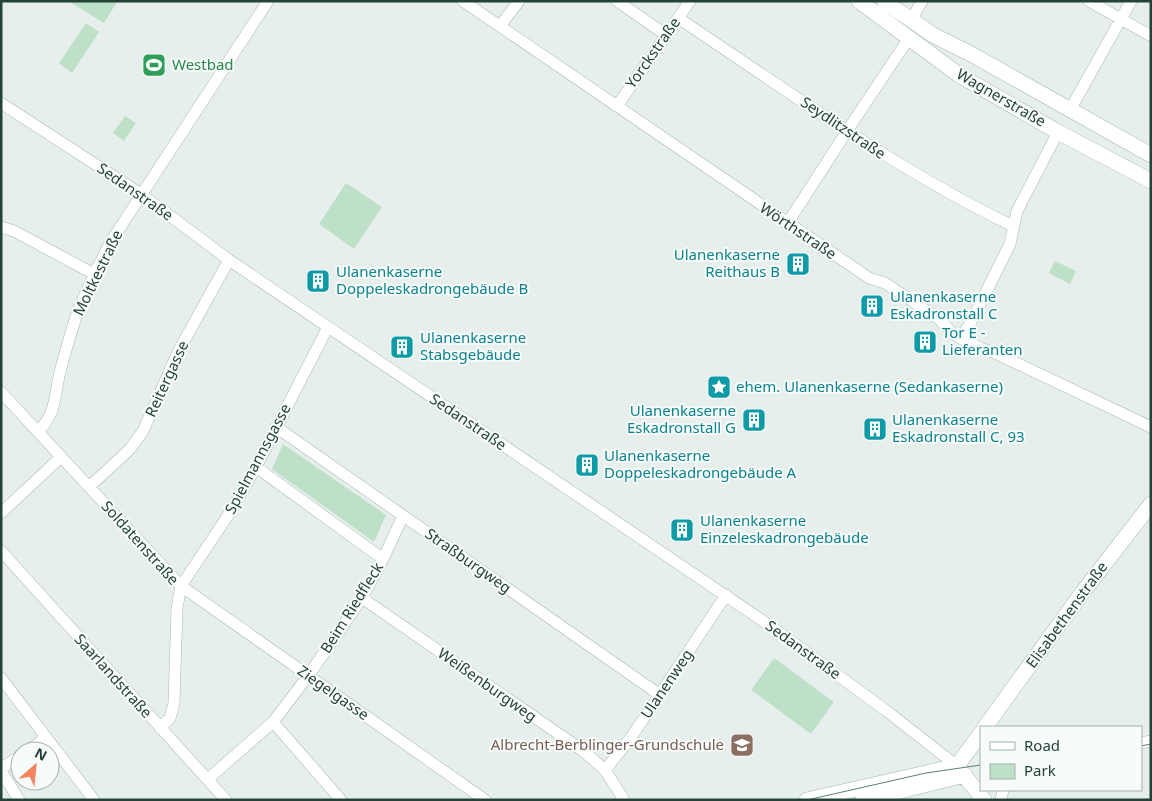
<svg xmlns="http://www.w3.org/2000/svg" width="1152" height="801" font-family="'Noto Sans',sans-serif">
<rect width="100%" height="100%" fill="#e6efeb"/>
<path fill="#bfe0c8" d="M 68,1 L 116,1 L 117,2 L 104,23 Z
M 86,23 L 99,32 L 72,73 L 59,63 Z
M 125,116 L 136,123 L 124,141 L 113,133 Z
M 346,183 L 382,207 L 354,249 L 319,224 Z
M 1055,261 L 1076,271 L 1070,284 L 1049,273 Z
M 283,444 L 386,515 L 374,542 L 272,469 Z
M 774,658 L 834,702 L 811,734 L 751,690 Z"/>
<g fill="none" stroke-linecap="round" stroke-linejoin="round">
<g stroke="#a8b8b2" stroke-width="12">
<path id="street" d="M 463,1 L 869,278 L 885,283 L 939,319 L 952,333 L 960,338 L 980,348 L 993,352 L 1151,427
M 617,1 L 666,35
M 1089,1 L 1151,36
M 678,18 C 788,91 895,169 1013,226
M 911,20 L 922,1
M 500,26 L 519,1
M 1,103 L 141,194 L 229,260 L 772,627 L 888,712 L 957,766
M 617,106 L 690,1
M 1070,110 L 1131,1
M 787,224 L 847,131 L 909,38
M 1,227 L 14,231 L 94,274
M 328,327 L 256,467 L 227,517 L 181,586 L 485,800
M 960,338 L 970,324 L 1010,244 L 1017,211 L 1058,132
M 1,392 L 181,586 L 177,608 L 174,703 L 170,718 L 160,728
M 276,427 L 660,695
M 38,432 C 57,412 54,396 60,372 C 65,353 70,335 76,317 C 85,291 98,267 110,243 L 268,1
M 256,467 L 383,559
M 89,487 L 130,449 L 143,431 L 179,350 L 229,260
M 1,513 L 61,457
M 1,551 L 226,800
M 362,598 L 582,750 L 605,770 L 624,800
M 1,678 L 94,800
M 273,722 L 341,800
M 1141,743 L 1151,741
M 27,751 L 46,738
M 1,768 L 20,756
M 605,770 L 630,739 L 726,595
M 1,771 L 19,800
M 208,779 L 273,722 L 308,676 L 362,598 L 383,559 L 403,516
M 1001,800 L 1003,790"/>
</g>
<g stroke="#a4bbb3" stroke-width="16">
<path id="secondary" d="M 859,1 L 959,75 L 1058,132 L 1151,181
M 884,1 L 933,35 L 971,54 L 1151,155
M 985,727 L 1082,593 L 1151,504
M 959,769 L 984,800
M 807,800 L 957,766 L 981,733
M 863,800 L 965,775"/>
</g>
<use href="#street" stroke="#fff" stroke-width="11"/>
<use href="#secondary" stroke="#fff" stroke-width="15"/>
<path stroke="#5f7d75" stroke-width="1" d="M 1141,746 L 1151,744
M 807,800 L 926,773 L 981,765"/>
</g>
<defs>
<g id="stadium-square" transform="scale(1.25)"><rect x="-9" y="-9" width="18" height="18" rx="4" fill="#2e9e5b" stroke="#f7fbf9"/><path d="M0-5a6.5 5 0 1 0 0 10a6.5 5 0 1 0 0-10ZM-3.5-1.8h7v3.6h-7Z" fill="#fff"/></g>
<g id="building-square" transform="scale(1.25)"><rect x="-9" y="-9" width="18" height="18" rx="4" fill="#0f9aa8" stroke="#f7fbf9"/><path d="M-4-6H4V6H1V3H-1V6H-4ZM-2.5-4.3h1.7v1.8h-1.7ZM.8-4.3h1.7v1.8H.8ZM-2.5-1h1.7V.8h-1.7ZM.8-1h1.7V.8H.8Z" fill="#fff"/></g>
<g id="sight-square" transform="scale(1.25)"><rect x="-9" y="-9" width="18" height="18" rx="4" fill="#0f9aa8" stroke="#f7fbf9"/><path d="M0-6L1.8-2.2L6-1.7L2.9 1.2L3.7 5.4L0 3.3L-3.7 5.4L-2.9 1.2L-6-1.7L-1.8-2.2Z" fill="#fff"/></g>
<g id="school-square" transform="scale(1.25)"><rect x="-9" y="-9" width="18" height="18" rx="4" fill="#8d6e63" stroke="#f7fbf9"/><path d="M0-5L7-2L0 1L-7-2ZM-4 1L0 2.5L4 1V4Q0 6-4 4Z" fill="#fff"/></g>
</defs>
<g fill-rule="evenodd">
<use href="#stadium-square" x="154" y="65"/>
<use href="#building-square" x="798" y="264"/>
<use href="#building-square" x="318" y="281"/>
<use href="#building-square" x="872" y="306"/>
<use href="#building-square" x="925" y="342"/>
<use href="#building-square" x="402" y="347"/>
<use href="#sight-square" x="719" y="387"/>
<use href="#building-square" x="754" y="420"/>
<use href="#building-square" x="875" y="429"/>
<use href="#building-square" x="587" y="465"/>
<use href="#building-square" x="682" y="530"/>
<use href="#school-square" x="742" y="745"/>
</g>
<g text-anchor="middle" stroke-width="4" stroke-linejoin="round" paint-order="stroke">
<g font-size="15" fill="#24423a" stroke="#f7fbf9">
<text transform="translate(653 53) rotate(-55)" y="5">Yorckstraße</text>
<text transform="translate(1001 98) rotate(30)" y="5">Wagnerstraße</text>
<text transform="translate(843 128) rotate(34)" y="5">Seydlitzstraße</text>
<text transform="translate(135 192) rotate(35)" y="5">Sedanstraße</text>
<text transform="translate(798 231) rotate(34)" y="5">Wörthstraße</text>
<text transform="translate(98 273) rotate(-64)" y="5">Moltkestraße</text>
<text transform="translate(167 379) rotate(-65)" y="5">Reitergasse</text>
<text transform="translate(468 422) rotate(34)" y="5">Sedanstraße</text>
<text transform="translate(258 459) rotate(-62)" y="5">Spielmannsgasse</text>
<text transform="translate(140 543) rotate(48)" y="5">Soldatenstraße</text>
<text transform="translate(468 561) rotate(35)" y="5">Straßburgweg</text>
<text transform="translate(352 608) rotate(-58)" y="5">Beim Riedfleck</text>
<text transform="translate(1067 615) rotate(-54)" y="5">Elisabethenstraße</text>
<text transform="translate(803 650) rotate(36)" y="5">Sedanstraße</text>
<text transform="translate(113 676) rotate(48)" y="5">Saarlandstraße</text>
<text transform="translate(667 684) rotate(-56)" y="5">Ulanenweg</text>
<text transform="translate(487 685) rotate(35)" y="5">Weißenburgweg</text>
<text transform="translate(333 693) rotate(35)" y="5">Ziegelgasse</text>
</g>
<g font-size="15" fill="#27864d" stroke="#f7fbf9" text-anchor="start">
<text x="172" y="70">Westbad</text>
</g>
<g font-size="15" fill="#0d838f" stroke="#f7fbf9" text-anchor="start">
<text x="780" y="260" text-anchor="end">Ulanenkaserne<tspan x="780" dy="17">Reithaus B</tspan></text>
<text x="336" y="277">Ulanenkaserne<tspan x="336" dy="17">Doppeleskadrongebäude B</tspan></text>
<text x="890" y="302">Ulanenkaserne<tspan x="890" dy="17">Eskadronstall C</tspan></text>
<text x="942" y="338">Tor E -<tspan x="942" dy="17">Lieferanten</tspan></text>
<text x="420" y="343">Ulanenkaserne<tspan x="420" dy="17">Stabsgebäude</tspan></text>
<text x="736" y="392">ehem. Ulanenkaserne (Sedankaserne)</text>
<text x="736" y="416" text-anchor="end">Ulanenkaserne<tspan x="736" dy="17">Eskadronstall G</tspan></text>
<text x="892" y="425">Ulanenkaserne<tspan x="892" dy="17">Eskadronstall C, 93</tspan></text>
<text x="604" y="461">Ulanenkaserne<tspan x="604" dy="17">Doppeleskadrongebäude A</tspan></text>
<text x="700" y="526">Ulanenkaserne<tspan x="700" dy="17">Einzeleskadrongebäude</tspan></text>
</g>
<g font-size="15" fill="#785e54" stroke="#f7fbf9" text-anchor="end">
<text x="724" y="750">Albrecht-Berblinger-Grundschule</text>
</g>
</g>
<rect width="1152" height="801" fill="none" stroke="#24423a" stroke-width="5"/>
<rect x="980" y="726" width="162" height="65" fill="#f7fbf9" stroke="#a3b1ad"/>
<rect x="990" y="742" width="25" height="8" fill="#ffffff" stroke="#a3b1ad"/>
<text x="1024" y="751" font-size="15" fill="#24423a">Road</text>
<rect x="990" y="764" width="25" height="15" fill="#bfe0c8" stroke="#a3b1ad"/>
<text x="1024" y="776" font-size="15" fill="#24423a">Park</text>
<g transform="translate(35 766) rotate(27)"><circle r="24" fill="#f7fbf9" stroke="#a3b1ad"/>
<path d="M0-4L9 19L0 12L-9 19Z" fill="#f4845f"/>
<text y="-8" font-size="14" font-weight="bold" text-anchor="middle" fill="#24423a">N</text>
</g>
</svg>
